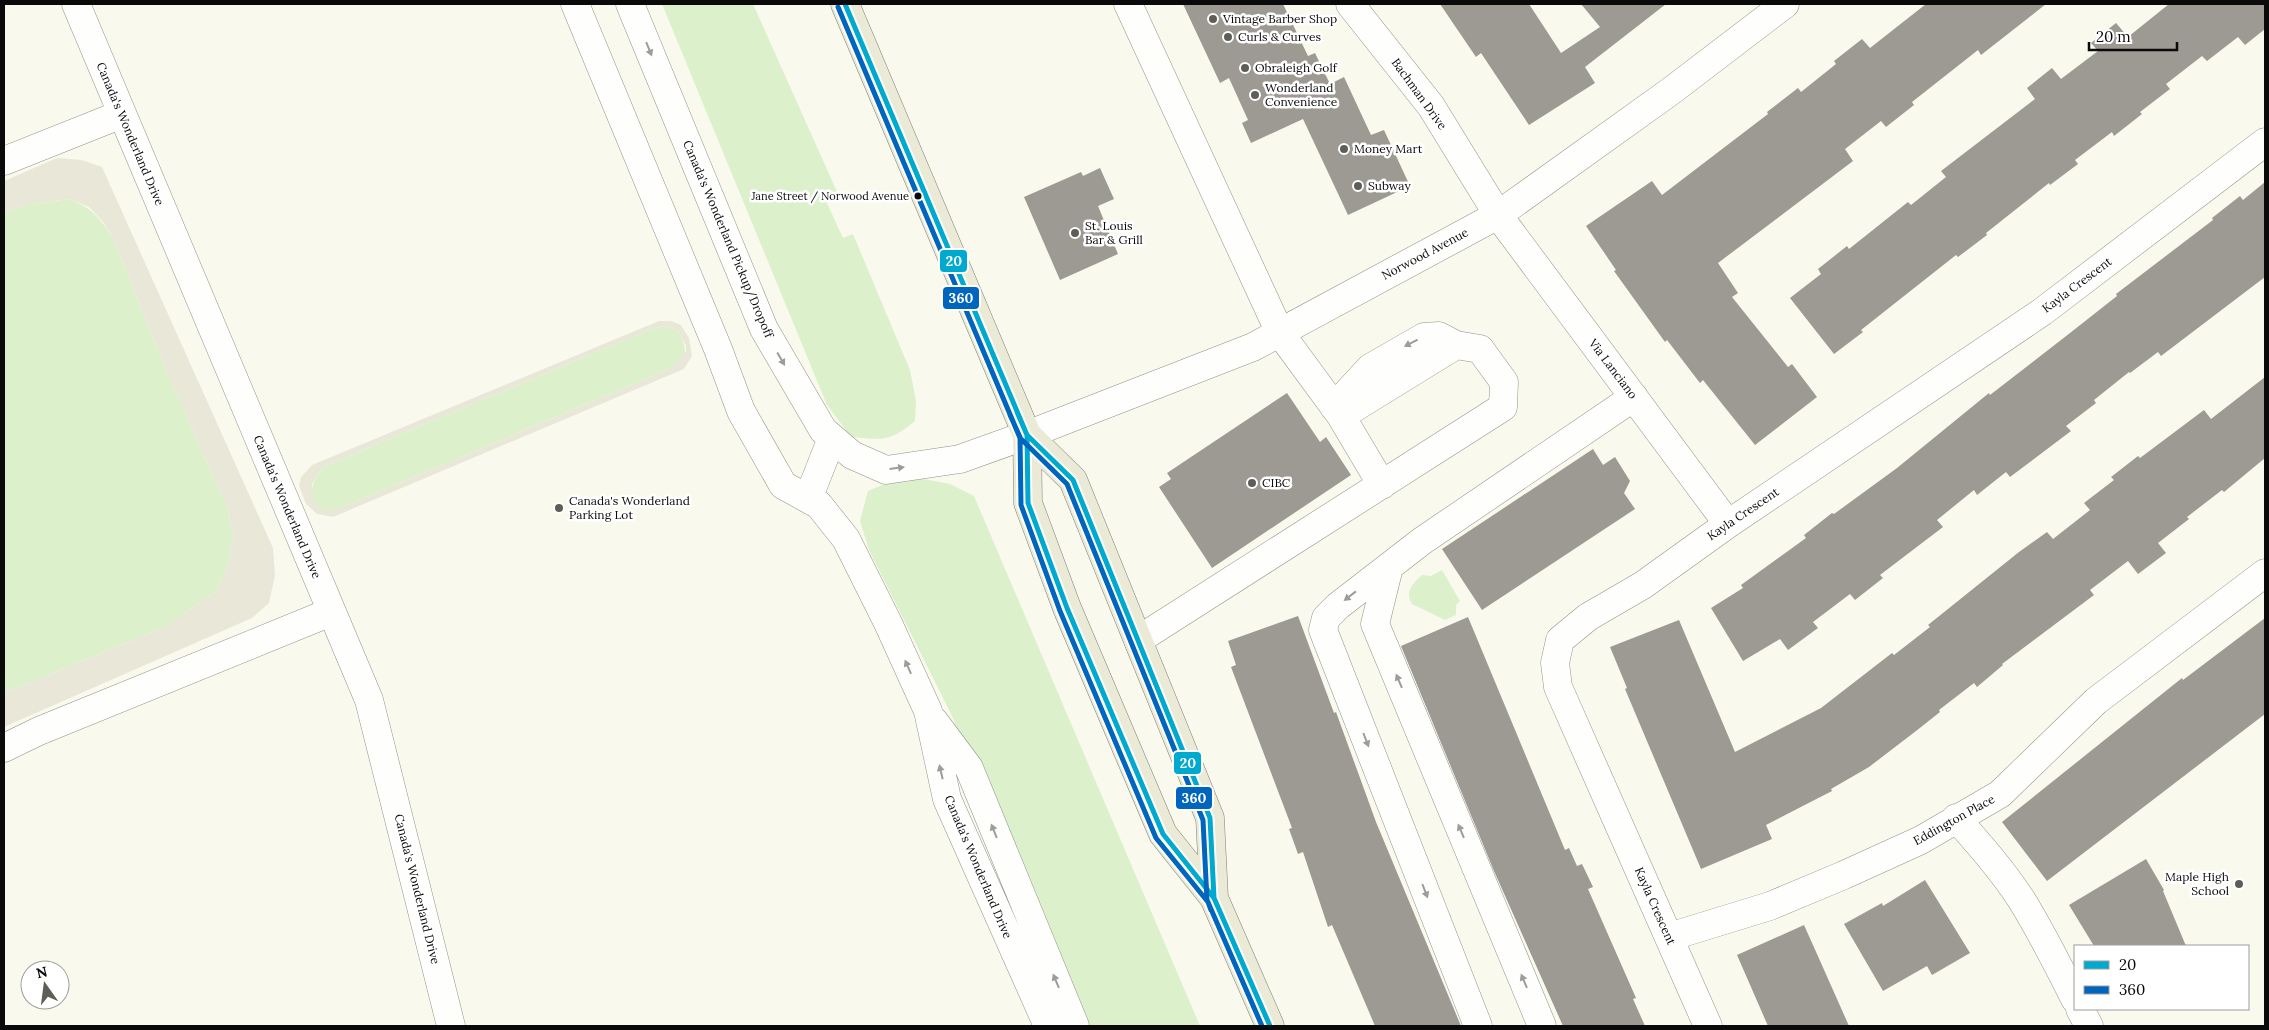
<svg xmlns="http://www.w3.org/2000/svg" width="2269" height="1030" font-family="Lora,serif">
<rect width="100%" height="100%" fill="#f9f9ed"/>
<path fill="#dcf1cb" d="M 662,4 L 753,4 L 838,194 L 826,201 L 843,238 L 853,234 L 910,370 L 916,401 L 915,421 C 890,442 883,440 851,437 L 827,405 Z
M 70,199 C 93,209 99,217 113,238 L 161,358 L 228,510 L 233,536 L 229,561 L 216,591 L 167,626 L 29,683 L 4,691 L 4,213 L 30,204 Z
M 665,326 L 678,331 C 690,353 687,358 664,371 L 345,506 C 340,508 335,511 330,511 C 304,512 308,476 328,465 L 651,329 Z
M 919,478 L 950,484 L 974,496 L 1200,1026 L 1079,1026 L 971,769 L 953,718 L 869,550 L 860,521 L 868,491 L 896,479 Z
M 1442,570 L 1460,601 L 1456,605 L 1456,615 L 1445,620 L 1412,604 C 1404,592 1413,583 1422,575 L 1431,576 Z"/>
<path fill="#e9e8d8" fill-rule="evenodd" d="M 57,158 L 82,160 L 102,167 L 273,548 L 275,575 L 269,603 L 252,618 L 4,727 L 4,691 L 29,683 L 167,626 L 216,591 L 229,561 L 233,536 L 228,510 L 161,358 L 113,238 L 103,222 L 89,207 L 70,199 L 30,204 L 4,213 L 4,181 Z
M 659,321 L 671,321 L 681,325 L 689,338 L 692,356 L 684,369 L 333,517 L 317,514 L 306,504 L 299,486 L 301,477 L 312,465 ZM 665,326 L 678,331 L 686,346 L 686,351 L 679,361 L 664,371 L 345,506 L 330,511 L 318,507 L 315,503 L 312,491 L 312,484 L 319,472 L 328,465 L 651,329 Z"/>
<path fill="#9c9a93" d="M 1183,4 L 1283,4 L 1308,56 L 1315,53 L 1330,84 L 1344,77 L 1371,135 L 1384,130 L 1410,186 L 1348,215 L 1303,119 L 1251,143 L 1242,123 L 1248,120 L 1229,78 L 1220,83 Z
M 1440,4 L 1529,4 L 1561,53 L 1600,27 L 1581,4 L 1666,4 L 1585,67 L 1595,83 L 1529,125 L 1481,53 L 1476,57 Z
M 1926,4 L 2046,4 L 1981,55 L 1978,50 L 1912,102 L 1914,105 L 1886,127 L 1881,121 L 1845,149 L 1853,161 L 1718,263 L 1738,293 L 1732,297 L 1788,367 L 1792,364 L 1817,397 L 1755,445 L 1703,380 L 1700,383 L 1667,340 L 1665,342 L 1614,271 L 1616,270 L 1586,226 L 1652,181 L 1662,195 L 1768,114 L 1767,112 L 1798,88 L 1801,92 L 1836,64 L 1834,61 L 1862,39 L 1870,48 Z
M 2169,4 L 2265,4 L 2265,29 L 2245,45 L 2238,37 L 2207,61 L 2202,56 L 2166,84 L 2170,89 L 2140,112 L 2142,114 L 2114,136 L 2112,132 L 2075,160 L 2078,164 L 2050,185 L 2049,183 L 1986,233 L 1987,235 L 1958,257 L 1956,255 L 1861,330 L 1863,332 L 1834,354 L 1790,298 L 1821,274 L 1818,269 L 1847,246 L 1849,249 L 1908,202 L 1911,205 L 1946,177 L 1941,171 L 2035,99 L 2027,88 L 2052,68 L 2061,79 L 2098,51 L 2091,43 L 2116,23 L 2128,37 Z
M 1100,168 L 1114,199 L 1098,206 L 1118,254 L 1060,280 L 1024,197 L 1081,172 L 1083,176 Z
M 2265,182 L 2265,277 L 2161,356 L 2158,352 L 2130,373 L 2129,372 L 2094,400 L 2096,403 L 2066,426 L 2071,431 L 2010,477 L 2006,472 L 1977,495 L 1974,490 L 1937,520 L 1943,527 L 1880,575 L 1883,578 L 1855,600 L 1850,594 L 1813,622 L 1818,628 L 1788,650 L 1780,639 L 1743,661 L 1711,608 L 1743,588 L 1741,585 L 1806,538 L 1804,535 L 1832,513 L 1834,514 L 1897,468 L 1989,393 L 1990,395 L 2070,333 L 2117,296 L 2116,294 L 2213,220 L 2212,218 L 2240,196 L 2243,200 Z
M 2265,377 L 2265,458 L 2224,492 L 2222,490 L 2187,517 L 2189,519 L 2158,543 L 2166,553 L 2138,574 L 2128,561 L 2090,590 L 2094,595 L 2002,664 L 2003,665 L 1977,687 L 1974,683 L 1939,710 L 1940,712 L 1916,731 L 1869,767 L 1831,789 L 1832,791 L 1766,825 L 1772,839 L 1701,869 L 1625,689 L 1627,688 L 1610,647 L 1679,620 L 1735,752 L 1821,708 L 1892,653 L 1894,655 L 1930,627 L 1928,625 L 2019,552 L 2047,532 L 2053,539 L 2090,510 L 2084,503 L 2114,480 L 2111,477 L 2138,456 L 2140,458 L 2204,410 L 2211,419 Z
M 1287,393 L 1320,442 L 1326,437 L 1351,475 L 1212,568 L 1159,487 L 1171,479 L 1167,473 Z
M 1593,449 L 1603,465 L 1615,457 L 1630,481 L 1624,493 L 1635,509 L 1482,610 L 1442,549 Z
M 1298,616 L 1334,713 L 1336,712 L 1376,822 L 1461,1026 L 1375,1026 L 1332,925 L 1328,927 L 1303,852 L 1298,854 L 1289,829 L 1292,828 L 1231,667 L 1236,665 L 1228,641 Z
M 1468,617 L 1565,850 L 1569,848 L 1577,866 L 1582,864 L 1593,887 L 1588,889 L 1636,998 L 1633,999 L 1645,1026 L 1563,1026 L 1494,871 L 1401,646 Z
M 2265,618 L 2265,714 L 2047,881 L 2002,822 L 2182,678 L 2183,680 Z
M 2146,859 L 2164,890 L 2163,891 L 2186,946 L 2094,946 L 2069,905 Z
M 1925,880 L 1970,953 L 1932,975 L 1927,966 L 1883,991 L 1844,924 L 1882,903 L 1883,906 Z
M 1804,925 L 1817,954 L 1849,1026 L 1768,1026 L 1737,955 Z"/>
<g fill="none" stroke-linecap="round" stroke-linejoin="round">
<g stroke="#92928c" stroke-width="29">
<path id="minor" d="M 76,4 L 369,700 L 451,1026
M 575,4 L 718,349 L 741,411 L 783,485 L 819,505 L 846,539 L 888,623 L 928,711 L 947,799 L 1048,1026
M 630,4 L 764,329 L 823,430 L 852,455 L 886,470 L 960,459 L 1027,435 L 1253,347 L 1498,215 L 1671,91 L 1785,4
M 1128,4 L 1280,333 L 1341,416
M 1350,4 L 1431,106 L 1498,215 L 1728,524
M 4,161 L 122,114
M 1334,407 L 1370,368 L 1424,337 L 1439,336 L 1456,345
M 808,499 L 832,438
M 1389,567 L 1375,624 L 1542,1026
M 1138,640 L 1503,407 L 1504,382 L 1480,349 L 1456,345 L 1341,416 L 1382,485
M 934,721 L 969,768 L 1075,1026
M 4,748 L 39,731 L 331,612
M 1956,818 C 1979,844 2002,870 2021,899 C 2041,931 2058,965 2075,999
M 1669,937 L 1770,906 L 1844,875 L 1921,840 L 2000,794 L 2096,701 L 2265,573
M 2080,1009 L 2089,1026
M 1478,1026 L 1323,630 L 1326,618 L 1338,606 L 1422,541 L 1634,397
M 1708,1026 L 1558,687 L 1555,663 L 1560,640 L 1588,617 L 1643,585 L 1728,524 L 2042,312 L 2265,142"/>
</g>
<g stroke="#7f7f7a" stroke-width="29">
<path id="major" d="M 845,4 L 1027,435 L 1028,503 L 1067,608 L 1163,834 L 1214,898 L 1270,1026
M 1027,435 L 1073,480 L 1210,818 L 1214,898"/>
</g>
<use href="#minor" stroke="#fefefc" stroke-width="28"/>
<use href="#major" stroke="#ebead6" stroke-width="28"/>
<g stroke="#fff" stroke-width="9">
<path id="bus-1" d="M 845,4 L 1027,435 L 1073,480 L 1210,818 L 1214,898 L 1270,1026
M 1017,412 L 1027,435 L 1028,503 L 1067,608 L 1163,834 L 1214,898 L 1218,907"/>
</g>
<g stroke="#fff" stroke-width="9">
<path id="bus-2" d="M 838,7 L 1020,438 L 1067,484 L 1203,820 L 1207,900 L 1262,1026
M 1010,415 L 1020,437 L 1021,505 L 1060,611 L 1156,838 L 1208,902 L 1211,910"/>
</g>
<use href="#bus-1" stroke="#00a9ce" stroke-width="5"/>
<use href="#bus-2" stroke="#0065bd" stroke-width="5"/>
</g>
<defs><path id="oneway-solid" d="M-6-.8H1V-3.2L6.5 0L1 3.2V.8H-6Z" transform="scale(1.25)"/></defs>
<g fill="#9c9c9b">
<use href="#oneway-solid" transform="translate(649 49) rotate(68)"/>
<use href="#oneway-solid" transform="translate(1411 343) rotate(153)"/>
<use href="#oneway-solid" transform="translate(781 359) rotate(60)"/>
<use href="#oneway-solid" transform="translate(897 468) rotate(-7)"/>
<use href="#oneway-solid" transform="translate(1350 596) rotate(142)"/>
<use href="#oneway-solid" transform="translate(908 667) rotate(-114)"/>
<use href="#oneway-solid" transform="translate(1399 681) rotate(-113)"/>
<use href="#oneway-solid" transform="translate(1366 740) rotate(69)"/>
<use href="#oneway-solid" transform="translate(941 772) rotate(-103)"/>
<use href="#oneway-solid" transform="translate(994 831) rotate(-112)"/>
<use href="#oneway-solid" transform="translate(1461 831) rotate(-113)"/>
<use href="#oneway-solid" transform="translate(1425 891) rotate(69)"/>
<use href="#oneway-solid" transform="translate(1056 981) rotate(-113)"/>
<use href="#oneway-solid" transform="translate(1524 981) rotate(-113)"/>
</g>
<g fill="#5e5e59" stroke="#fff" stroke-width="2">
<circle cx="1213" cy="19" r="5"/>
<circle cx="1228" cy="37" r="5"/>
<circle cx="1245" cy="68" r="5"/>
<circle cx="1255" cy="95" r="5"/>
<circle cx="1344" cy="149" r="5"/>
<circle cx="1358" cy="186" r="5"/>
<circle cx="1075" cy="233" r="5"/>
<circle cx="1252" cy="483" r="5"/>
<circle cx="559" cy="508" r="5"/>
<circle cx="2239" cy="884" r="5"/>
</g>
<circle fill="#0a0a0a" stroke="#fff" stroke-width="2" cx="918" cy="196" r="4.5"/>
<g text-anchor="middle" stroke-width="5" stroke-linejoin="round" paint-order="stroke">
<g font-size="11" fill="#0a0a0a" stroke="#fff" text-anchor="end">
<text x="909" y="200">Jane Street / Norwood Avenue</text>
</g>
<g font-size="12" fill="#0a0a0a" stroke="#fff" text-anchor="start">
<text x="1223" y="23">Vintage Barber Shop</text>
<text x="1238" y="41">Curls &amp; Curves</text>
<text x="1255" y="72">Obraleigh Golf</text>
<text x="1265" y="92">Wonderland<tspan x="1265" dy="14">Convenience</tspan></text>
<text x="1354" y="153">Money Mart</text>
<text x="1368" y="190">Subway</text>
<text x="1085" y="230">St. Louis<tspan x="1085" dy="14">Bar &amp; Grill</tspan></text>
<text x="1262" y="487">CIBC</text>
<text x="569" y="505">Canada's Wonderland<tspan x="569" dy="14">Parking Lot</tspan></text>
<text x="2229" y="881" text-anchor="end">Maple High<tspan x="2229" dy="14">School</tspan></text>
</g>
<g font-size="12" fill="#0a0a0a" stroke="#fff">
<text transform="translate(1419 94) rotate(54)" y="4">Bachman Drive</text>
<text transform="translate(130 134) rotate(67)" y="4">Canada's Wonderland Drive</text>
<text transform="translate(728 239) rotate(67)" y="4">Canada's Wonderland Pickup/Dropoff</text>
<text transform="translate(1425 254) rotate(-28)" y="4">Norwood Avenue</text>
<text transform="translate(2077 285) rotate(-37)" y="4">Kayla Crescent</text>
<text transform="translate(1613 369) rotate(53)" y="4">Via Lanciano</text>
<text transform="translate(287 507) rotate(67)" y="4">Canada's Wonderland Drive</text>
<text transform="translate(1743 514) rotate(-34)" y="4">Kayla Crescent</text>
<text transform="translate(1954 820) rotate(-29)" y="4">Eddington Place</text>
<text transform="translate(978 867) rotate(67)" y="4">Canada's Wonderland Drive</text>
<text transform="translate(417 889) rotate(76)" y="4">Canada's Wonderland Drive</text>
<text transform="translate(1655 906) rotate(66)" y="4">Kayla Crescent</text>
</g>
</g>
<g stroke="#fff" stroke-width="2">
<rect x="939" y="249" width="29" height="24" rx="5" fill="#00a9ce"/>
<rect x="942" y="286" width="38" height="24" rx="5" fill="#0065bd"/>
<rect x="1173" y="751" width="29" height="24" rx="5" fill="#00a9ce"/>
<rect x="1175" y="786" width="38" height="24" rx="5" fill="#0065bd"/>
</g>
<g font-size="14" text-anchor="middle" font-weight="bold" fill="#fff">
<text x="954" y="266">20</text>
<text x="961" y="303">360</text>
<text x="1188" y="768">20</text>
<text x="1194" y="803">360</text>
</g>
<rect width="2269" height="1030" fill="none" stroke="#0a0a0a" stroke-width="10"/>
<rect x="2074" y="945" width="175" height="65" fill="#ffffff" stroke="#9d9d9d"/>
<rect x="2084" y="961" width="25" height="8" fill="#00a9ce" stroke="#9d9d9d"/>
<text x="2119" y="970" font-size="15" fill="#0a0a0a">20</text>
<rect x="2084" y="986" width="25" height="8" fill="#0065bd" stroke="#9d9d9d"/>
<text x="2119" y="995" font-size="15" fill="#0a0a0a">360</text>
<g transform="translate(45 985) rotate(346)"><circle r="24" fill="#ffffff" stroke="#9d9d9d"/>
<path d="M0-4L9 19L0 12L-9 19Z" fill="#5e5e59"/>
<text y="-8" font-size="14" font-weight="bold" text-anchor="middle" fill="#0a0a0a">N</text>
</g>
<path d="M2089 42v8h88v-8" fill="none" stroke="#0a0a0a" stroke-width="2.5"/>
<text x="2096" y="42" font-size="15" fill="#0a0a0a" stroke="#ffffff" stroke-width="4" paint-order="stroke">20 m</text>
</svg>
